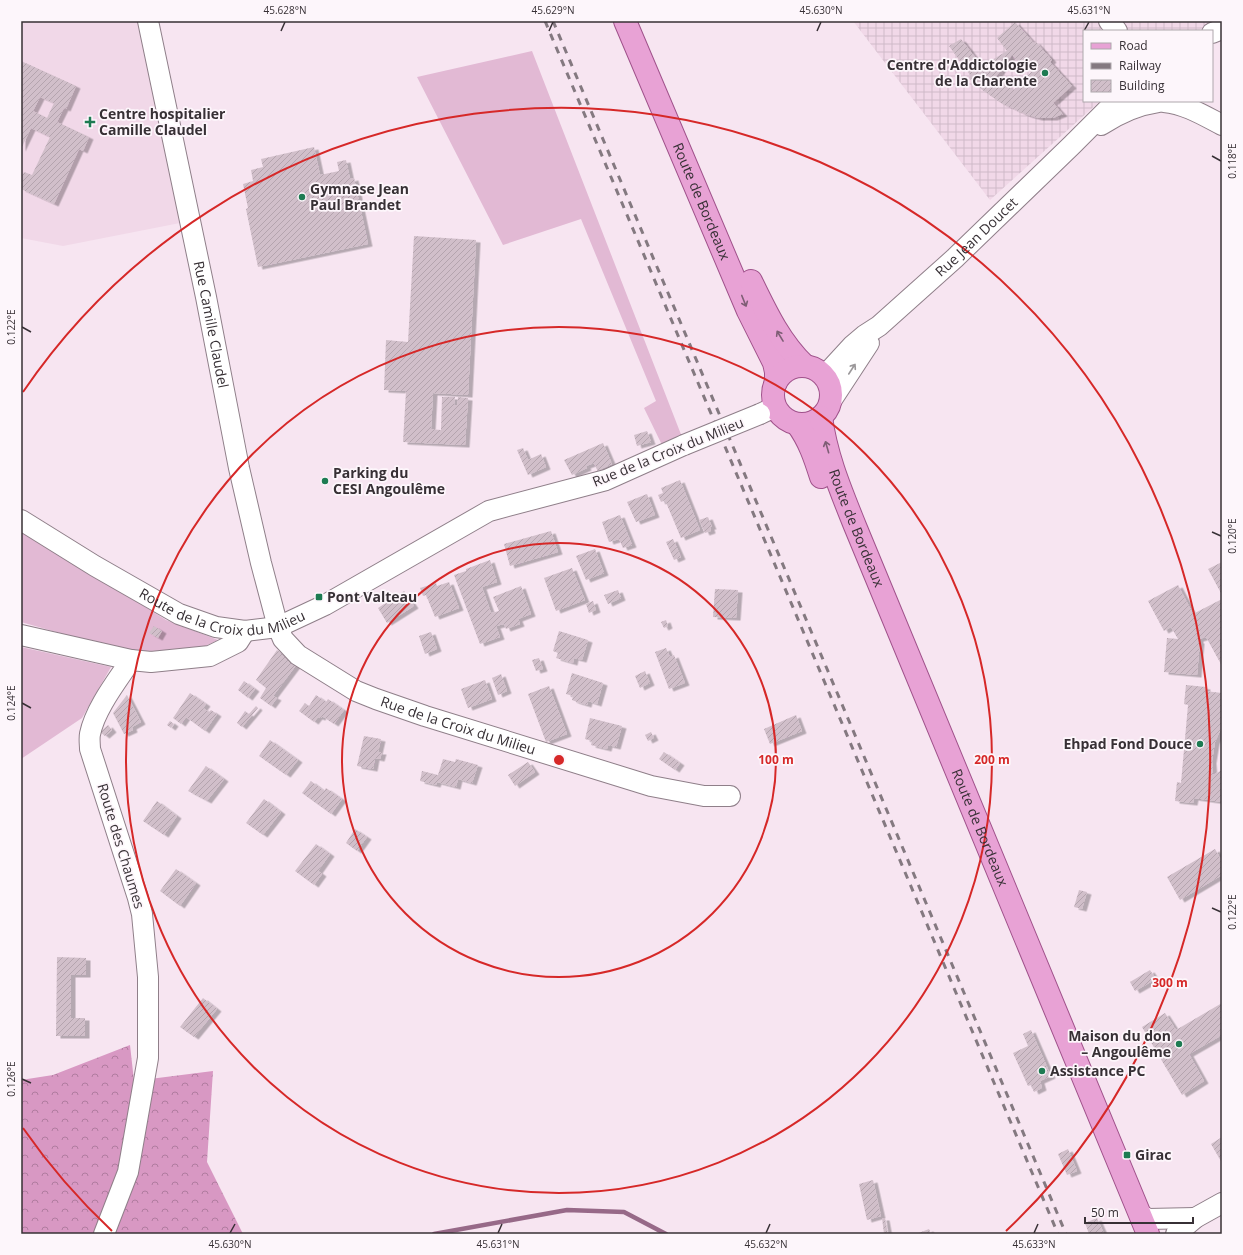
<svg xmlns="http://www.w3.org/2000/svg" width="1243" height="1255" font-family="'Open Sans',sans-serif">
<defs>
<pattern id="industrial-grid" width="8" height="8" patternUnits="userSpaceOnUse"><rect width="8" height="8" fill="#f1d8e8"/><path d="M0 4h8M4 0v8" fill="none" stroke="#cfbac8"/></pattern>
<pattern id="forest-crowns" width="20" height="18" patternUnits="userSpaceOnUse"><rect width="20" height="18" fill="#d898c3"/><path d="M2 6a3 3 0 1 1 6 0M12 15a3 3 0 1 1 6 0" fill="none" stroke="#b07c9f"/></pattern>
<pattern id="building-hatch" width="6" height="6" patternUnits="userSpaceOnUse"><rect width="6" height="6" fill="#d1bfca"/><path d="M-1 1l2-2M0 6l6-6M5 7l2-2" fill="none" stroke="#b4a4ae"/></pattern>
<filter id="shadow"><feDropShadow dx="4.5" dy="2.5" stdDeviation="0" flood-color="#0004"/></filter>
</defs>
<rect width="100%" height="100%" fill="#f7e5f1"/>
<path fill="#f1d8e8" d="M 21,21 L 139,21 L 180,223 L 63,246 L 21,238 Z"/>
<path fill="url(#industrial-grid)" d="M 853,21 L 1217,21 L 1197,31 L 1084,31 L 1084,101 L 1100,101 L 990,200 Z"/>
<path fill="#e2b9d4" d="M 532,51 L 682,437 L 662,445 L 644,408 L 656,401 L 581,219 L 503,245 L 417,77 Z
M 21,529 L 166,620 L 218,640 L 203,647 L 133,654 L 21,622 Z
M 21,647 L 111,667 L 82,718 L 21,759 Z"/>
<path fill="url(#forest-crowns)" d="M 130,1045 L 134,1081 L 213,1071 L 207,1162 L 243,1234 L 21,1234 L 21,1080 L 53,1075 Z"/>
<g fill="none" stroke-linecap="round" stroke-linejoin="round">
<path stroke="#976988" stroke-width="4.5" d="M 434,1234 L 567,1210 L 624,1212 L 666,1234"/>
</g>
<path fill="url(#building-hatch)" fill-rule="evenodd" filter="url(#shadow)" d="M 1015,22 L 1034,43 L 1036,42 L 1052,60 L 1050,62 L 1072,86 L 1053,103 L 1063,114 L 1053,118 L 1038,118 L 1027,115 L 1001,103 L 981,89 L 973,82 L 969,78 L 970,75 L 949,46 L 961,39 L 982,66 L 1007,51 L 997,38 ZM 1012,55 L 1024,68 L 1027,67 L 1031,72 L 1014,90 L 995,78 Z
M 21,61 L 76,86 L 66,109 L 64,108 L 57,122 L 89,137 L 83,151 L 79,149 L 54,204 L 21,189 L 21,178 L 24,172 L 32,175 L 50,137 L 31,128 L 21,149 ZM 40,97 L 54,103 L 47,118 L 33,111 Z
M 314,147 L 320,175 L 339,171 L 337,162 L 346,160 L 350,179 L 354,178 L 368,244 L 258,267 L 246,209 L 248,208 L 243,184 L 253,181 L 251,170 L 263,167 L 261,159 Z
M 414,236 L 476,240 L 468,395 L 433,393 L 431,429 L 441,430 L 442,397 L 455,397 L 454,405 L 457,405 L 458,397 L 468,398 L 465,445 L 403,442 L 406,391 L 384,390 L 386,340 L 408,342 Z
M 647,431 L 651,442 L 637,446 L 634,435 Z
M 603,443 L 612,464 L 601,469 L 602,472 L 598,472 L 594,463 L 586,466 L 587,468 L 572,475 L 564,460 Z
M 523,448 L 528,460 L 541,454 L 546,467 L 528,475 L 517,450 Z
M 680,480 L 700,530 L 681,538 L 665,500 L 661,502 L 658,495 L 663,493 L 661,488 Z
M 647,494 L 655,515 L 636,522 L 627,502 Z
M 620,515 L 632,545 L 623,548 L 619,539 L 609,542 L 602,522 Z
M 708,517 L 712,527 L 710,527 L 711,531 L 705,533 L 699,520 Z
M 551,531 L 558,552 L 510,566 L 504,544 Z
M 673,539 L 681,557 L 674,560 L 666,542 Z
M 595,549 L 604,573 L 586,580 L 576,556 Z
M 490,560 L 497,582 L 482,587 L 491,613 L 499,611 L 493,597 L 521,586 L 531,614 L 518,619 L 520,624 L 506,629 L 504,624 L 496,626 L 500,637 L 480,644 L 454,575 L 466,571 L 466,569 Z
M 1222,562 L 1222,595 L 1208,569 Z
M 572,568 L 585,600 L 556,611 L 544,578 Z
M 449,582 L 459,608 L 435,617 L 426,595 L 423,596 L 420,588 L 436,583 L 437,586 Z
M 1178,585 L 1193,614 L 1222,599 L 1222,666 L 1206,637 L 1199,639 L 1199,641 L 1200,641 L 1197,675 L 1164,672 L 1167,638 L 1178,639 L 1171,627 L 1164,631 L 1148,601 Z
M 715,589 L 738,590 L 736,618 L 713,617 Z
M 618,590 L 621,598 L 608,604 L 604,595 Z
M 404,591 L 414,606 L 387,623 L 378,608 Z
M 593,601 L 596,610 L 589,613 L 586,604 Z
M 666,620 L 668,626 L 664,628 L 661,622 Z
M 154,626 L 162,631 L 158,638 L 149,633 Z
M 559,631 L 588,640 L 582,660 L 574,658 L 573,663 L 556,658 L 558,653 L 553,651 Z
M 431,632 L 437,649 L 425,654 L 419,636 Z
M 666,648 L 670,657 L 674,655 L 685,683 L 669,689 L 655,652 Z
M 277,650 L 297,664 L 273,696 L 277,698 L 271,706 L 260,698 L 266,688 L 256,680 Z
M 539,658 L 543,669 L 536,671 L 532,660 Z
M 645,671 L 650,683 L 640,688 L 635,676 Z
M 572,673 L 603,683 L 597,704 L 588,701 L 587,705 L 577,702 L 572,700 L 573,696 L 566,694 Z
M 501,674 L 507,691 L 498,695 L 492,678 Z
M 485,680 L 492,699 L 468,708 L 461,689 Z
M 244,681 L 255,689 L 248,698 L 238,690 Z
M 1186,685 L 1206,687 L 1205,691 L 1222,693 L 1222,726 L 1215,742 L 1212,761 L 1213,775 L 1222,770 L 1222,802 L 1194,798 L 1193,803 L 1175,801 L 1177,782 L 1181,783 L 1188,705 L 1184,704 Z
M 549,686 L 567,734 L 546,742 L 528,694 Z
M 190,693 L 206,704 L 203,708 L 209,712 L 211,710 L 217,714 L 205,731 L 186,717 L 181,724 L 173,718 Z
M 127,695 L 141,722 L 132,727 L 133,730 L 124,734 L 113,713 Z
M 316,695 L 326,702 L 328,699 L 344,710 L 334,724 L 322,716 L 321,718 L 318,717 L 314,722 L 299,711 L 305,703 L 309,706 Z
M 256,706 L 258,708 L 242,727 L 237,723 L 245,711 L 249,714 Z
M 796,715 L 802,731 L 770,744 L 764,729 Z
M 590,718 L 622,726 L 616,747 L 608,745 L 607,749 L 591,745 L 592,741 L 585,739 Z
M 170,721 L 174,724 L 171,728 L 167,725 Z
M 108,725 L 112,730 L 105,736 L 100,732 Z
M 651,732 L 654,738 L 648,741 L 645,735 Z
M 364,736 L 381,739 L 378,752 L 382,752 L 380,759 L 375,758 L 373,769 L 357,766 Z
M 270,740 L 298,760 L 286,775 L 259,756 Z
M 664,752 L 680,763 L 675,770 L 659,759 Z
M 443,759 L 455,762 L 456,759 L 478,765 L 472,783 L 458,779 L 456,787 L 437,782 L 436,785 L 420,781 L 422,771 L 438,775 Z
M 528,762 L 535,772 L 515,786 L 508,775 Z
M 206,766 L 224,779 L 207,801 L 188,791 Z
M 311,781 L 324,791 L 326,788 L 342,799 L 331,814 L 302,793 Z
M 264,799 L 281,812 L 263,835 L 246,823 Z
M 157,801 L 177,816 L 164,835 L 143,821 Z
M 355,829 L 367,837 L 357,851 L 346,843 Z
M 316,844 L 330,854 L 318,871 L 322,874 L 314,885 L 295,871 Z
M 1215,849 L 1222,861 L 1222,875 L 1180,900 L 1167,877 Z
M 176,869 L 196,883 L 180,906 L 160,891 Z
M 1079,890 L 1087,892 L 1082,909 L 1074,907 Z
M 57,957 L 86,958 L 86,975 L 71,975 L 71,1018 L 85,1018 L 85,1036 L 56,1036 Z
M 1150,970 L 1156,979 L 1135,991 L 1130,982 Z
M 203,998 L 217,1009 L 194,1037 L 180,1027 Z
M 1222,1003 L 1222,1035 L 1189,1054 L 1204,1081 L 1182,1095 L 1142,1027 L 1165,1013 L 1176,1030 Z
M 1031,1030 L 1051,1076 L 1040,1081 L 1042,1088 L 1034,1092 L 1031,1085 L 1028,1086 L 1013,1053 L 1028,1046 L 1023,1034 Z
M 1222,1137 L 1222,1163 L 1211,1144 Z
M 1068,1149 L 1077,1171 L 1067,1175 L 1058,1154 Z
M 873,1180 L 881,1216 L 867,1220 L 859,1184 Z
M 882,1218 L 885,1218 L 888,1234 L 884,1234 Z
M 1097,1218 L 1104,1234 L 1089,1234 L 1085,1223 Z
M 929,1229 L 931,1234 L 916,1234 Z"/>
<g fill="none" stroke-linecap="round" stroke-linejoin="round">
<g stroke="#8f7f89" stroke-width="22">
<g id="minor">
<path id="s1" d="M 148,21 L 206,297 L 239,468 L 261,563 L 278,627 L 283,639 L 298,655 L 356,691 L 376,699 L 425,716 L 651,786 L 704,796 L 730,796"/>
<path d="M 1109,21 L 1117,31"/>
<path d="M 1212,33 L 1222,29"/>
<path d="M 1164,102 C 1185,104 1203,115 1222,125"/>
<path d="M 1101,125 C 1119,113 1137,105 1158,102"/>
<path id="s2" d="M 822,373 L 829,371 L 852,346 L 865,335 L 879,326 L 955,258 L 1072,145 L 1116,101"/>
<path d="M 831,401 L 869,343"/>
<path d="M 760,414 L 775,407"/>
<path id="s3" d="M 21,520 L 95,566 L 179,614 L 216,627 L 245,631 L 278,627 L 325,605 L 489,511 L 606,480 L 684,445"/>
<path d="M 21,635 L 131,660"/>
<path d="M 1140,1214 L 1148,1219 L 1195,1218"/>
<path d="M 104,1234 L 128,1172 L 148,1058 L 148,977 L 142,914 L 138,898 L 90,749 C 90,745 89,739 90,734 C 95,709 117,681 131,660 L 151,662 L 210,656 L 238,642 L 245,631"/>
<path d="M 1176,1234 L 1195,1218 L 1222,1203"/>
</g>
</g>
<g stroke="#a0528b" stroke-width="24">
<g id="major">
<path id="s4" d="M 625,21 L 748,311 L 774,363 L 776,372 L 776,382"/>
<path d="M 751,281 C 766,312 780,342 805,366"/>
<circle cx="802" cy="395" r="29"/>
<path id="s5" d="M 821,417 C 826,456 841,491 855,526 L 1148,1234"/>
<path d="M 797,424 C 809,440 815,458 821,477"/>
</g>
</g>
<use href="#minor" stroke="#fff" stroke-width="20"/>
<use href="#major" stroke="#e8a2d5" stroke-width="22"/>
<path stroke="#847980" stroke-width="3" stroke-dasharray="7 7" stroke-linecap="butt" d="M 545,21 L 1058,1234
M 553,21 L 1066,1234"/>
<g stroke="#8f7f89" stroke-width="22" stroke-linecap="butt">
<path id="minor-bridge" d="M 684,445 L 760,414"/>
</g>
<use href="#minor-bridge" stroke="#fff" stroke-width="20"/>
</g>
<defs><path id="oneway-shaft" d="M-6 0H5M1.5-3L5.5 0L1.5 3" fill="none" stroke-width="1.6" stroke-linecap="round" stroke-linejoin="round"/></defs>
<g stroke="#7e5e75">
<use href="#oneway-shaft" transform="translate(744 301) rotate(68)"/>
<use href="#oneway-shaft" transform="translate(780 336) rotate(-121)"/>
<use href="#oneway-shaft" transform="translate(827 447) rotate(-106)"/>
</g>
<use stroke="#9b989a" href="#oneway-shaft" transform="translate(852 369) rotate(-57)"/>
<path fill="none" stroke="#373035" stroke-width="1.5" d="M 281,31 L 285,22M 549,31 L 553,22M 817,31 L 821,22M 1084,31 L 1089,22M 1212,156 L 1221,161M 22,327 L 31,332M 1212,532 L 1221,536M 22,703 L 31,708M 1212,908 L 1221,912M 22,1079 L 31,1083M 230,1233 L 235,1224M 498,1233 L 502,1224M 766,1233 L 770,1224M 1034,1233 L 1038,1224"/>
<g fill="none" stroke="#d62828" stroke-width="2">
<circle cx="559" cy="760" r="217"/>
<circle cx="559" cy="760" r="433"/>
<path d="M112 1231A650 650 0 0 1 23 1128M23 392A650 650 0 1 1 1006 1231"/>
</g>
<g fill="#1d7b52" stroke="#fdf6fb" stroke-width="1.5">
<circle cx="1045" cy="73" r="4"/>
<path d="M88 116h4v4h4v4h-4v4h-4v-4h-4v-4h4z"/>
<circle cx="302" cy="197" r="4"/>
<circle cx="325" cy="481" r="4"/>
<rect x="315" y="593" width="8" height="8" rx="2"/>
<circle cx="1200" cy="744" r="4"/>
<circle cx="1179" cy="1044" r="4"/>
<circle cx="1042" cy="1071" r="4"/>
<rect x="1123" y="1151" width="8" height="8" rx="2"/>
</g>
<g text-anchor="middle" stroke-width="3.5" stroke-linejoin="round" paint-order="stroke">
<g font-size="14" font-weight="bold" fill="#373035" stroke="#fdf6fb" text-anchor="start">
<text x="1037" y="70" text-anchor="end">Centre d'Addictologie<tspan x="1037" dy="16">de la Charente</tspan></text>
<text x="99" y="119">Centre hospitalier<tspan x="99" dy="16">Camille Claudel</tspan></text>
<text x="310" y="194">Gymnase Jean<tspan x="310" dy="16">Paul Brandet</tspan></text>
<text x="333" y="478">Parking du<tspan x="333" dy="16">CESI Angoulême</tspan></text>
<text x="327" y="602">Pont Valteau</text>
<text x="1192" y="749" text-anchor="end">Ehpad Fond Douce</text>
<text x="1171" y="1041" text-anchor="end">Maison du don<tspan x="1171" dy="16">– Angoulême</tspan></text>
<text x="1050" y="1076">Assistance PC</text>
<text x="1135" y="1160">Girac</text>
</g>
<g font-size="14" fill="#373035" stroke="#fdf6fb">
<text dy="5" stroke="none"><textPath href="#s4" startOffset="196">Route de Bordeaux</textPath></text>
<text dy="5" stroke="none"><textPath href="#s2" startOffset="207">Rue Jean Doucet</textPath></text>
<text dy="5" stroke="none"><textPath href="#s1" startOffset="310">Rue Camille Claudel</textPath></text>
<text transform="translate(668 452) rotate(-22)" y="5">Rue de la Croix du Milieu</text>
<text dy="5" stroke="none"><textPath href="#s5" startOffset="117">Route de Bordeaux</textPath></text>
<text dy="5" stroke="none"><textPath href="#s3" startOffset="227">Route de la Croix du Milieu</textPath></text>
<text dy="5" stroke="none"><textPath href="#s1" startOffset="831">Rue de la Croix du Milieu</textPath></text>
<text dy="5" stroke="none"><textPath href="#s5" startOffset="441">Route de Bordeaux</textPath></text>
<text transform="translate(121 846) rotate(73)" y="5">Route des Chaumes</text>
</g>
</g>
<circle cx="559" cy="760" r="6" fill="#d62828" stroke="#fdf6fb" stroke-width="2"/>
<g font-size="12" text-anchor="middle" font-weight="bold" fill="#d62828" stroke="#fdf6fb" stroke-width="3.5" stroke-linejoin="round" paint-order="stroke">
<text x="776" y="764">100 m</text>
<text x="992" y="764">200 m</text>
<text x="1170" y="987">300 m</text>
</g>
<rect width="1243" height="1255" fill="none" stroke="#fdf6fb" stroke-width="44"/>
<rect x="1083" y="30" width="130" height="72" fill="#fdf6fb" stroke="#aea7ac"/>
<rect x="1091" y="43" width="20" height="6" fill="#e8a2d5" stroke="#aea7ac"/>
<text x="1119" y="50" font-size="12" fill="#373035">Road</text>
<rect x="1091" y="63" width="20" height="6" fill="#847980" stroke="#aea7ac"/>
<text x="1119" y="70" font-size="12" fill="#373035">Railway</text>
<rect x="1091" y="80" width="20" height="12" fill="url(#building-hatch)" stroke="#aea7ac"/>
<text x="1119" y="90" font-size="12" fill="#373035">Building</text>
<path d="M1085 1217v6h108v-6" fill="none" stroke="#373035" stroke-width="2"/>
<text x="1091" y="1217" font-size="12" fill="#373035" stroke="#fdf6fb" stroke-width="3" paint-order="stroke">50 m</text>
<rect x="22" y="22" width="1199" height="1211" fill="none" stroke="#373035" stroke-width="1.5"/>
<g font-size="10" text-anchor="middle" fill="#373035">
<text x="285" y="14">45.628°N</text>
<text x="553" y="14">45.629°N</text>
<text x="821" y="14">45.630°N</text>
<text x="1089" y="14">45.631°N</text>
<text transform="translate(1232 161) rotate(-90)" y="4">0.118°E</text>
<text transform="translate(11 327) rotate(-90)" y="4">0.122°E</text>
<text transform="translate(1232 536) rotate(-90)" y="4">0.120°E</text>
<text transform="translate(11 703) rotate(-90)" y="4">0.124°E</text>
<text transform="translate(1232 912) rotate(-90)" y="4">0.122°E</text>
<text transform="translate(11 1079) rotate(-90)" y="4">0.126°E</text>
<text x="230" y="1248">45.630°N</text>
<text x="498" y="1248">45.631°N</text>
<text x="766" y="1248">45.632°N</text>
<text x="1034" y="1248">45.633°N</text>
</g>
</svg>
